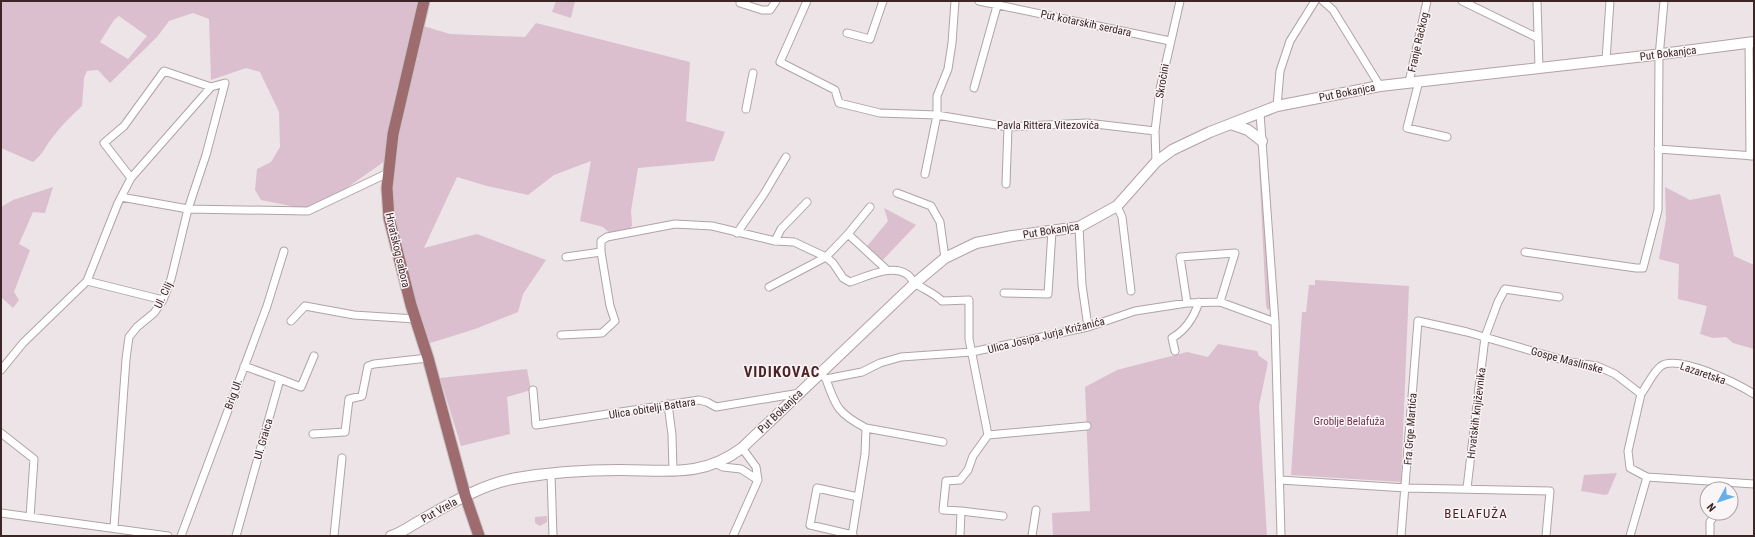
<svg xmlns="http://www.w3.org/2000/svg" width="1755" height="537" font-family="'Roboto Condensed',sans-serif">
<rect width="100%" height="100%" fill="#ece4e6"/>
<path fill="#dbbfce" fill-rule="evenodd" d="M 1,1 L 418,1 L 413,23 L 450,34 L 525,37 L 536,23 L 690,62 L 686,121 L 725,132 L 714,161 L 638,168 L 631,211 L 632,225 L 629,231 L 611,234 L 603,227 L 580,221 L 591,161 L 554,175 L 528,195 L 487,186 L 457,177 L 424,248 L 477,234 L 546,260 L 523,294 L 518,312 L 475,329 L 424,345 L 389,218 L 385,161 L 321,206 L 301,208 L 261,200 L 255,190 L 257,169 L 271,162 L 280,147 L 279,112 L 260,72 L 246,68 L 211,80 L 209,19 L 193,13 L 169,21 L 157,37 L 110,83 L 98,70 L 87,71 L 84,78 L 82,106 C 71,116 61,126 52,138 C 44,148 44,153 33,162 L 1,148 ZM 119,16 L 147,36 L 128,59 L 100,42 L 114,20 Z
M 556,1 L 575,1 L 571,18 L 552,12 Z
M 1261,162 L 1271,308 L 1269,310 L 1267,309 L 1266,305 L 1259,164 Z
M 53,187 L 45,213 L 33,212 L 19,244 L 30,250 L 14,292 L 19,300 L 13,308 L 1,297 L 1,207 L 13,200 Z
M 1665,187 L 1690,200 L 1720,194 L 1734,256 L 1754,265 L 1754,349 L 1733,343 L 1726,337 L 1713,338 L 1700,334 L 1707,306 L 1678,299 L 1679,264 L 1659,259 L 1666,219 Z
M 884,208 L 916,225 L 879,264 L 864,250 L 888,221 Z
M 1315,280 L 1409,286 L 1401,482 L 1291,475 L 1302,312 L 1306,312 L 1309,285 L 1315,285 Z
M 1218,344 L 1257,351 L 1259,356 L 1268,362 L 1259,406 L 1267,536 L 1053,536 L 1052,513 L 1090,511 L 1085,387 L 1117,370 L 1187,352 L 1208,357 Z
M 527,369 L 531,390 L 507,397 L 510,434 L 461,446 L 440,378 Z
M 1617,473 L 1608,494 L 1605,495 L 1581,491 L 1584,475 Z
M 547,516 L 547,522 L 540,526 L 535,523 L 535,517 Z"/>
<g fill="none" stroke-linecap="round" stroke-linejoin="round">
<g stroke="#b0a3a5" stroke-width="9">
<path id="street" d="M 807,1 L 780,62 L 835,90 L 839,103 L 880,113 L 937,115 L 1008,127 L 1087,123 L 1155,131
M 979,1 L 1170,41
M 1323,1 L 1333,10 L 1380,86
M 1462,1 L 1538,38
M 1537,1 L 1539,68
M 740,3 L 762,10 L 770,10 L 776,1
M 847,33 L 870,39 L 883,1
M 1749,42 L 1750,156
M 1606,60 L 1610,1
M 1419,81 L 1407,128 L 1447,137
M 1409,82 L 1427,1
M 974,88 L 997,6
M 1277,106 L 1280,71 L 1290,41 L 1315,1
M 746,109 L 753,73
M 1260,113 L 1275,322 L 1281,536
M 1658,149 L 1754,156
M 1156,162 L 1155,131 L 1160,89 L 1180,1
M 925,174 L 937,115 L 937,96 L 948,69 L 952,43 L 955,1
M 1006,184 L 1008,127
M 897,193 L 931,206 L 940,222 L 945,258
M 121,197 L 188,209 L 308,211 L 388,173
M 1117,206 L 1122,217 L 1131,291
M 1079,227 L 1082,285 L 1088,327
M 737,233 L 764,194 L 786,157
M 848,234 L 870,207
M 775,241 L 781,229 L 807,202
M 1525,252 L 1636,268 L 1643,268 L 1658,210 L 1659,57 L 1664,1
M 566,257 L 601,252 L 601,241 L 607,237 L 675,224 L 712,226 L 775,241 L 794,242 L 826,257 L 833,263 L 843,278 L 850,282 C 866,277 892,263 908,275 C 911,277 912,282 916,284 C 925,290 934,293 942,301 L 969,300 L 969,339 L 988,435 L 1087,426
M 87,281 L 163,300
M 769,287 L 826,257 L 848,234 L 887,270
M 1004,293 L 1048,294 L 1052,231
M 1187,303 L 1180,257 L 1235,253 L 1220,302
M 291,321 L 305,306 L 354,315 L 415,319
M 561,335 L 602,333 L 615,321 L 610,306 L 601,252
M 1175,351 L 1172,338 C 1186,330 1194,317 1199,302
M 1,370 L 23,343 L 87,281 L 118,203 L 131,178 L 211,87
M 824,377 L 826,379 C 836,408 839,414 866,428 L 865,454 L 852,536
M 280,379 L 301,387 L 314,356
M 826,379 L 862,372 L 880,363 L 901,357 L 972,352 L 1088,327 L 1135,311 L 1187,303 L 1220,302 L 1275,322
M 533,390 L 536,425 L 699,400 L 707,402 L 716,407 L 800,393
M 1641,394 C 1647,386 1653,372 1661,366 C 1678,354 1738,384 1754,394
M 668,404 L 672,435 L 673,471
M 866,428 L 943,442
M 1,433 L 34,459 L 30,517
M 313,434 L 345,432 L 349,399 L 362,396 L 368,366 L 374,364 L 428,358
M 717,464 L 723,467 L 741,469 L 758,480
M 551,474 L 553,536
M 1280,480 L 1406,488 L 1550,491 L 1546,536
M 1467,488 L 1485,337 L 1498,302 L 1505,289 L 1559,297
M 961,511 L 1003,516
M 1,513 L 168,536
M 114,527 L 126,359 L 129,337 L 137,327 L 154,313 L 163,300 L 171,279 L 188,209 L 206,155 L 225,83 L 211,87 L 164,71 L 124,126 L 104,143 L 131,178
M 853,535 L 810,525 L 817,488 L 858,497
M 181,536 L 267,306 L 284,251
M 236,536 L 280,379 L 244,366
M 334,536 L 342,458
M 733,536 L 758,480 L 756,467 L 742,448
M 960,536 L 961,511 L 943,510 L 946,481 L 960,480 L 968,470 L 973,456 L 988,435
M 1032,536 L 1036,510
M 1401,536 L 1418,321 L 1467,332 L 1570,362 L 1597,366 L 1615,374 L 1641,394 L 1628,451 L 1630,468 L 1647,477 L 1754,484
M 1630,536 L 1647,477
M 1710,536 L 1710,522 L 1716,513"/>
</g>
<g stroke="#b4a0a3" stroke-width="12">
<path id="secondary" d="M 1231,124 L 1248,130 L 1262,141
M 391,536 C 402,533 413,524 423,519 C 453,502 483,484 517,478 C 552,472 586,470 620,470 C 667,470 702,478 742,448 L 914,284 L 945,258 L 976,243 L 1012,236 L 1079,227 L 1117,206 L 1156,162 L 1172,150 L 1210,132 L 1277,106 L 1380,86 L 1654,55 L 1754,42"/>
</g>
<g stroke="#c8c2c3" stroke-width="13">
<path id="primary" d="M 424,1 L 393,134 L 387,188 L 389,218 L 411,305 L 428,358 L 465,495 L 479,536"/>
</g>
<use href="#street" stroke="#fff" stroke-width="7"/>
<use href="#secondary" stroke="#fff" stroke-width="10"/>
<use href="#primary" stroke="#9e6c6f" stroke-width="11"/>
</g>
<g text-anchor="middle" stroke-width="3" stroke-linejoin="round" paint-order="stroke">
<g font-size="11" fill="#3c2527" stroke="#f9f4f6">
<text transform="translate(1086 23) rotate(12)" y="4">Put kotarskih serdara</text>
<text transform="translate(1418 42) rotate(-77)" y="4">Franje Račkog</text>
<text transform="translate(1668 53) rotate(-7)" y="4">Put Bokanjca</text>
<text transform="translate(1162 81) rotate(-80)" y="4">Skročini</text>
<text transform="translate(1347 92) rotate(-11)" y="4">Put Bokanjca</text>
<text x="1048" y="129">Pavla Rittera Vitezovića</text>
<text transform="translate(1051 230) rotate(-9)" y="4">Put Bokanjca</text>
<text transform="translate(398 250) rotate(77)" y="4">Hrvatskog sabora</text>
<text transform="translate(163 295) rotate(-65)" y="4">Ul. Cilj</text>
<text transform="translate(1046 335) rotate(-14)" y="4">Ulica Josipa Jurja Križanića</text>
<text transform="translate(1567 360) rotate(15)" y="4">Gospe Maslinske</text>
<text transform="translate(1703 373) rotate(19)" y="4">Lazaretska</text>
<text transform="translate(233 394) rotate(-70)" y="4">Brig Ul.</text>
<text transform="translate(652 408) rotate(-9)" y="4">Ulica obitelji Battara</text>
<text transform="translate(780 411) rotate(-44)" y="4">Put Bokanjca</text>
<text transform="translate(1476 413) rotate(-83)" y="4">Hrvatskih književnika</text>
<text transform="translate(1410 429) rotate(-86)" y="4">Fra Grge Martića</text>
<text transform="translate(263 439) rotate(-74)" y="4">Ul. Graica</text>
<text transform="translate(439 510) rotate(-29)" y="4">Put Vrela</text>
</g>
<g font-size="11" fill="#70324c" stroke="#f9f4f6">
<text x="1349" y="425">Groblje Belafuža</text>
</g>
<g font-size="13" letter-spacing="1" fill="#4d2224" stroke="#f9f4f6">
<text x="1476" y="518">BELAFUŽA</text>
</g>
<g font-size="15" font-weight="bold" letter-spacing="1" fill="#4d2224" stroke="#f9f4f6">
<text x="782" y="377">VIDIKOVAC</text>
</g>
</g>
<rect width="1755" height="537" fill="none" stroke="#3c2527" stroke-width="4"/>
<g transform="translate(1719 501) rotate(230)"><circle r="19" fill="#f9f4f6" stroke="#ada1a3"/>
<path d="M0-3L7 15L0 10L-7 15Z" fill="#68afe6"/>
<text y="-6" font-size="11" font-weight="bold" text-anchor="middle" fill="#3c2527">N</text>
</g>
</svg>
